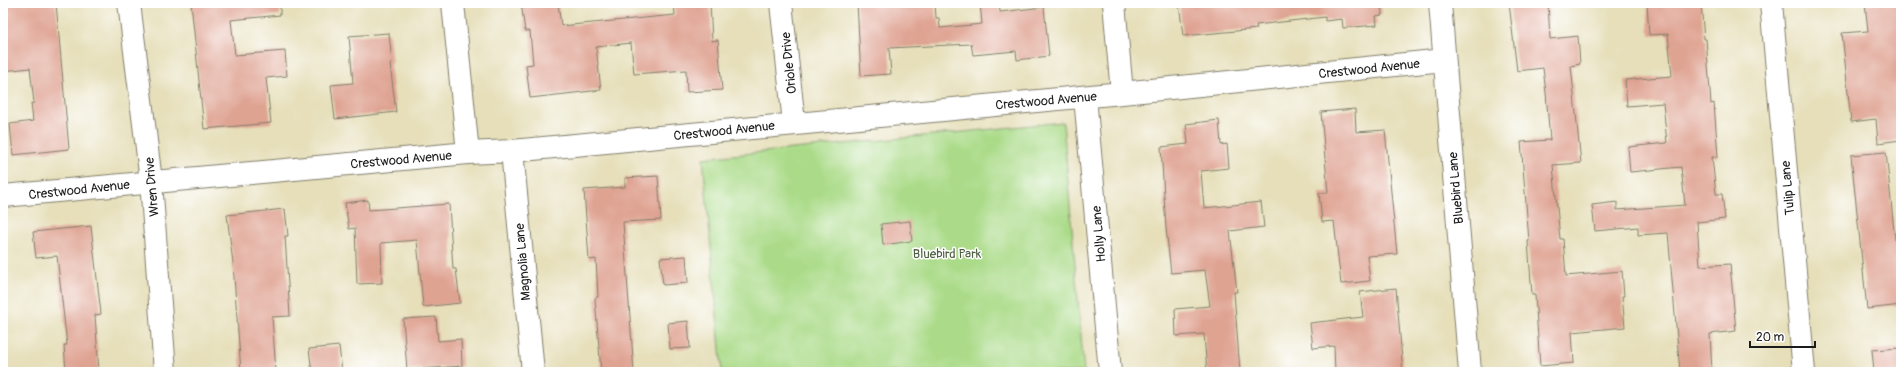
<svg xmlns="http://www.w3.org/2000/svg" width="1904" height="375" font-family="Pangolin,sans-serif">
<rect width="100%" height="100%" fill="#fff"/>
<filter id="ink" filterUnits="userSpaceOnUse"><feTurbulence type="fractalNoise" baseFrequency=".025" numOctaves="2"/><feDisplacementMap in="SourceGraphic" scale="8" xChannelSelector="R" yChannelSelector="G"/><feConvolveMatrix kernelMatrix="1 2 1 2 8 2 1 2 1" color-interpolation-filters="sRGB"/></filter>
<filter id="wash" filterUnits="userSpaceOnUse"><feTurbulence type="fractalNoise" baseFrequency=".012" numOctaves="4" result="noise"/><feDisplacementMap in="SourceGraphic" scale="16" xChannelSelector="R" yChannelSelector="G"/><feGaussianBlur stdDeviation="0.9" result="paint"/><feColorMatrix in="noise" values="0 0 0 0 0 0 0 0 0 0 0 0 0 0 0 0 0 1.4 0 .05"/><feComposite in="paint" operator="in"/></filter>
<g filter="url(#wash)">
<rect width="100%" height="100%" fill="#e6dfba"/>
<path fill="#abdb89" stroke="#647c52" d="M 1063,122 L 1084,372 L 722,372 L 703,158 Z"/>
<g id="blocks">
<path fill="#dfa392" d="M 3,3 L 56,3 L 69,149 L 13,155 L 10,124 L 33,121 L 31,103 L 34,103 L 30,68 L 3,71 Z
M 191,3 L 280,3 L 280,15 L 231,20 L 235,55 L 285,51 L 287,76 L 266,78 L 271,123 L 204,129 Z
M 521,3 L 558,3 L 561,26 L 675,15 L 674,3 L 710,3 L 712,41 L 718,40 L 722,90 L 687,92 L 686,70 L 634,74 L 631,43 L 596,47 L 601,90 L 530,98 L 526,65 L 533,64 L 530,31 L 525,31 Z
M 857,3 L 935,3 L 936,18 L 939,18 L 940,28 L 982,24 L 980,3 L 999,3 L 1000,12 L 1044,7 L 1049,56 L 1017,60 L 1016,51 L 973,55 L 971,44 L 889,48 L 891,74 L 861,76 Z
M 1179,3 L 1267,3 L 1267,6 L 1289,3 L 1381,3 L 1382,15 L 1376,16 L 1377,25 L 1343,28 L 1342,19 L 1325,21 L 1325,17 L 1256,25 L 1257,29 L 1183,36 Z
M 1509,3 L 1548,3 L 1550,39 L 1578,36 L 1580,64 L 1571,66 L 1581,163 L 1553,165 L 1560,239 L 1563,239 L 1566,276 L 1622,271 L 1624,296 L 1622,296 L 1625,327 L 1572,332 L 1574,363 L 1540,366 L 1535,295 L 1532,295 L 1528,241 L 1529,241 L 1521,142 L 1550,140 L 1546,93 L 1543,68 L 1517,71 Z
M 1647,3 L 1701,3 L 1704,39 L 1706,39 L 1711,104 L 1714,103 L 1718,157 L 1712,157 L 1716,194 L 1722,194 L 1725,219 L 1697,222 L 1700,266 L 1730,264 L 1736,331 L 1710,334 L 1712,372 L 1680,372 L 1668,233 L 1638,235 L 1638,227 L 1595,231 L 1592,205 L 1617,202 L 1617,210 L 1685,205 L 1681,167 L 1630,172 L 1628,147 L 1667,143 L 1663,103 L 1627,106 L 1625,80 L 1672,76 L 1668,34 L 1649,35 Z
M 1865,3 L 1898,3 L 1901,32 L 1901,140 L 1878,143 L 1876,119 L 1851,122 L 1842,33 L 1868,31 Z
M 389,33 L 392,64 L 390,64 L 396,112 L 335,119 L 331,85 L 353,83 L 349,36 Z
M 1355,109 L 1356,132 L 1385,130 L 1397,254 L 1367,256 L 1370,281 L 1341,284 L 1334,221 L 1322,222 L 1319,193 L 1328,193 L 1321,112 Z
M 1219,120 L 1221,145 L 1227,144 L 1229,168 L 1201,171 L 1204,208 L 1261,202 L 1264,227 L 1230,231 L 1237,292 L 1234,292 L 1240,372 L 1207,372 L 1204,334 L 1176,336 L 1175,309 L 1210,306 L 1205,270 L 1171,273 L 1166,228 L 1161,147 L 1188,144 L 1186,124 Z
M 1886,152 L 1899,279 L 1901,279 L 1901,305 L 1867,309 L 1851,155 Z
M 658,176 L 661,220 L 623,222 L 634,372 L 601,372 L 595,298 L 598,297 L 596,259 L 589,260 L 584,190 L 625,187 L 625,178 Z
M 368,200 L 369,210 L 449,204 L 453,269 L 456,269 L 460,303 L 423,307 L 417,240 L 381,243 L 382,283 L 357,284 L 355,228 L 349,229 L 345,203 Z
M 285,209 L 288,236 L 285,236 L 290,316 L 272,317 L 276,372 L 241,372 L 233,263 L 227,215 Z
M 910,221 L 912,241 L 883,245 L 881,224 Z
M 91,226 L 101,314 L 95,315 L 99,372 L 66,372 L 64,345 L 67,345 L 57,256 L 36,258 L 33,232 Z
M 686,256 L 688,283 L 663,285 L 660,258 Z
M 1396,288 L 1403,372 L 1335,372 L 1334,346 L 1313,348 L 1310,323 L 1363,317 L 1360,292 Z
M 436,317 L 438,341 L 461,339 L 462,366 L 407,370 L 403,319 Z
M 688,321 L 690,348 L 670,349 L 668,323 Z
M 339,346 L 342,372 L 312,372 L 309,349 Z
M 1901,348 L 1901,372 L 1874,372 L 1872,350 Z"/>
</g>
</g>
<g filter="url(#ink)">
<use href="#blocks" fill-opacity="0" stroke="#817e6b" stroke-width="1"/>
<g fill="none" stroke-linecap="round" stroke-linejoin="round">
<g stroke="#817e6b" stroke-width="24">
<path id="minor" d="M 129,3 L 151,181 L 165,372
M 453,3 L 468,153
M 781,3 L 794,123
M 1114,3 L 1122,93
M 1440,3 L 1470,372
M 1771,3 L 1804,372
M 1085,97 L 1110,372
M 512,151 L 533,372
M 3,196 L 468,153 L 512,151 L 1122,93 L 1444,60"/>
</g>
<use href="#minor" stroke="#fff" stroke-width="22"/>
</g>
</g>
<g text-anchor="middle" stroke-width="3" stroke-linejoin="round" paint-order="stroke">
<g font-size="13" fill="#1c1c1c" stroke="#fff">
<text transform="translate(788 63) rotate(-96)" y="5">Oriole Drive</text>
<text transform="translate(1369 68) rotate(-6)" y="5">Crestwood Avenue</text>
<text transform="translate(1046 100) rotate(-5)" y="5">Crestwood Avenue</text>
<text transform="translate(724 130) rotate(-6)" y="5">Crestwood Avenue</text>
<text transform="translate(401 159) rotate(-5)" y="5">Crestwood Avenue</text>
<text transform="translate(151 187) rotate(-95)" y="5">Wren Drive</text>
<text transform="translate(1455 188) rotate(-95)" y="5">Bluebird Lane</text>
<text transform="translate(1787 188) rotate(-95)" y="5">Tulip Lane</text>
<text transform="translate(79 189) rotate(-6)" y="5">Crestwood Avenue</text>
<text transform="translate(1098 234) rotate(-95)" y="5">Holly Lane</text>
<text transform="translate(522 262) rotate(-95)" y="5">Magnolia Lane</text>
</g>
<g font-size="13" fill="#4e5f42" stroke="#fff">
<text x="947" y="258">Bluebird Park</text>
</g>
</g>
<rect width="1904" height="375" fill="none" stroke="#fff" stroke-width="16"/>
<path d="M1750 341v6h65v-6" fill="none" stroke="#1c1c1c" stroke-width="2"/>
<text x="1756" y="341" font-size="12" fill="#1c1c1c" stroke="#ffffff" stroke-width="3" paint-order="stroke">20 m</text>
</svg>
